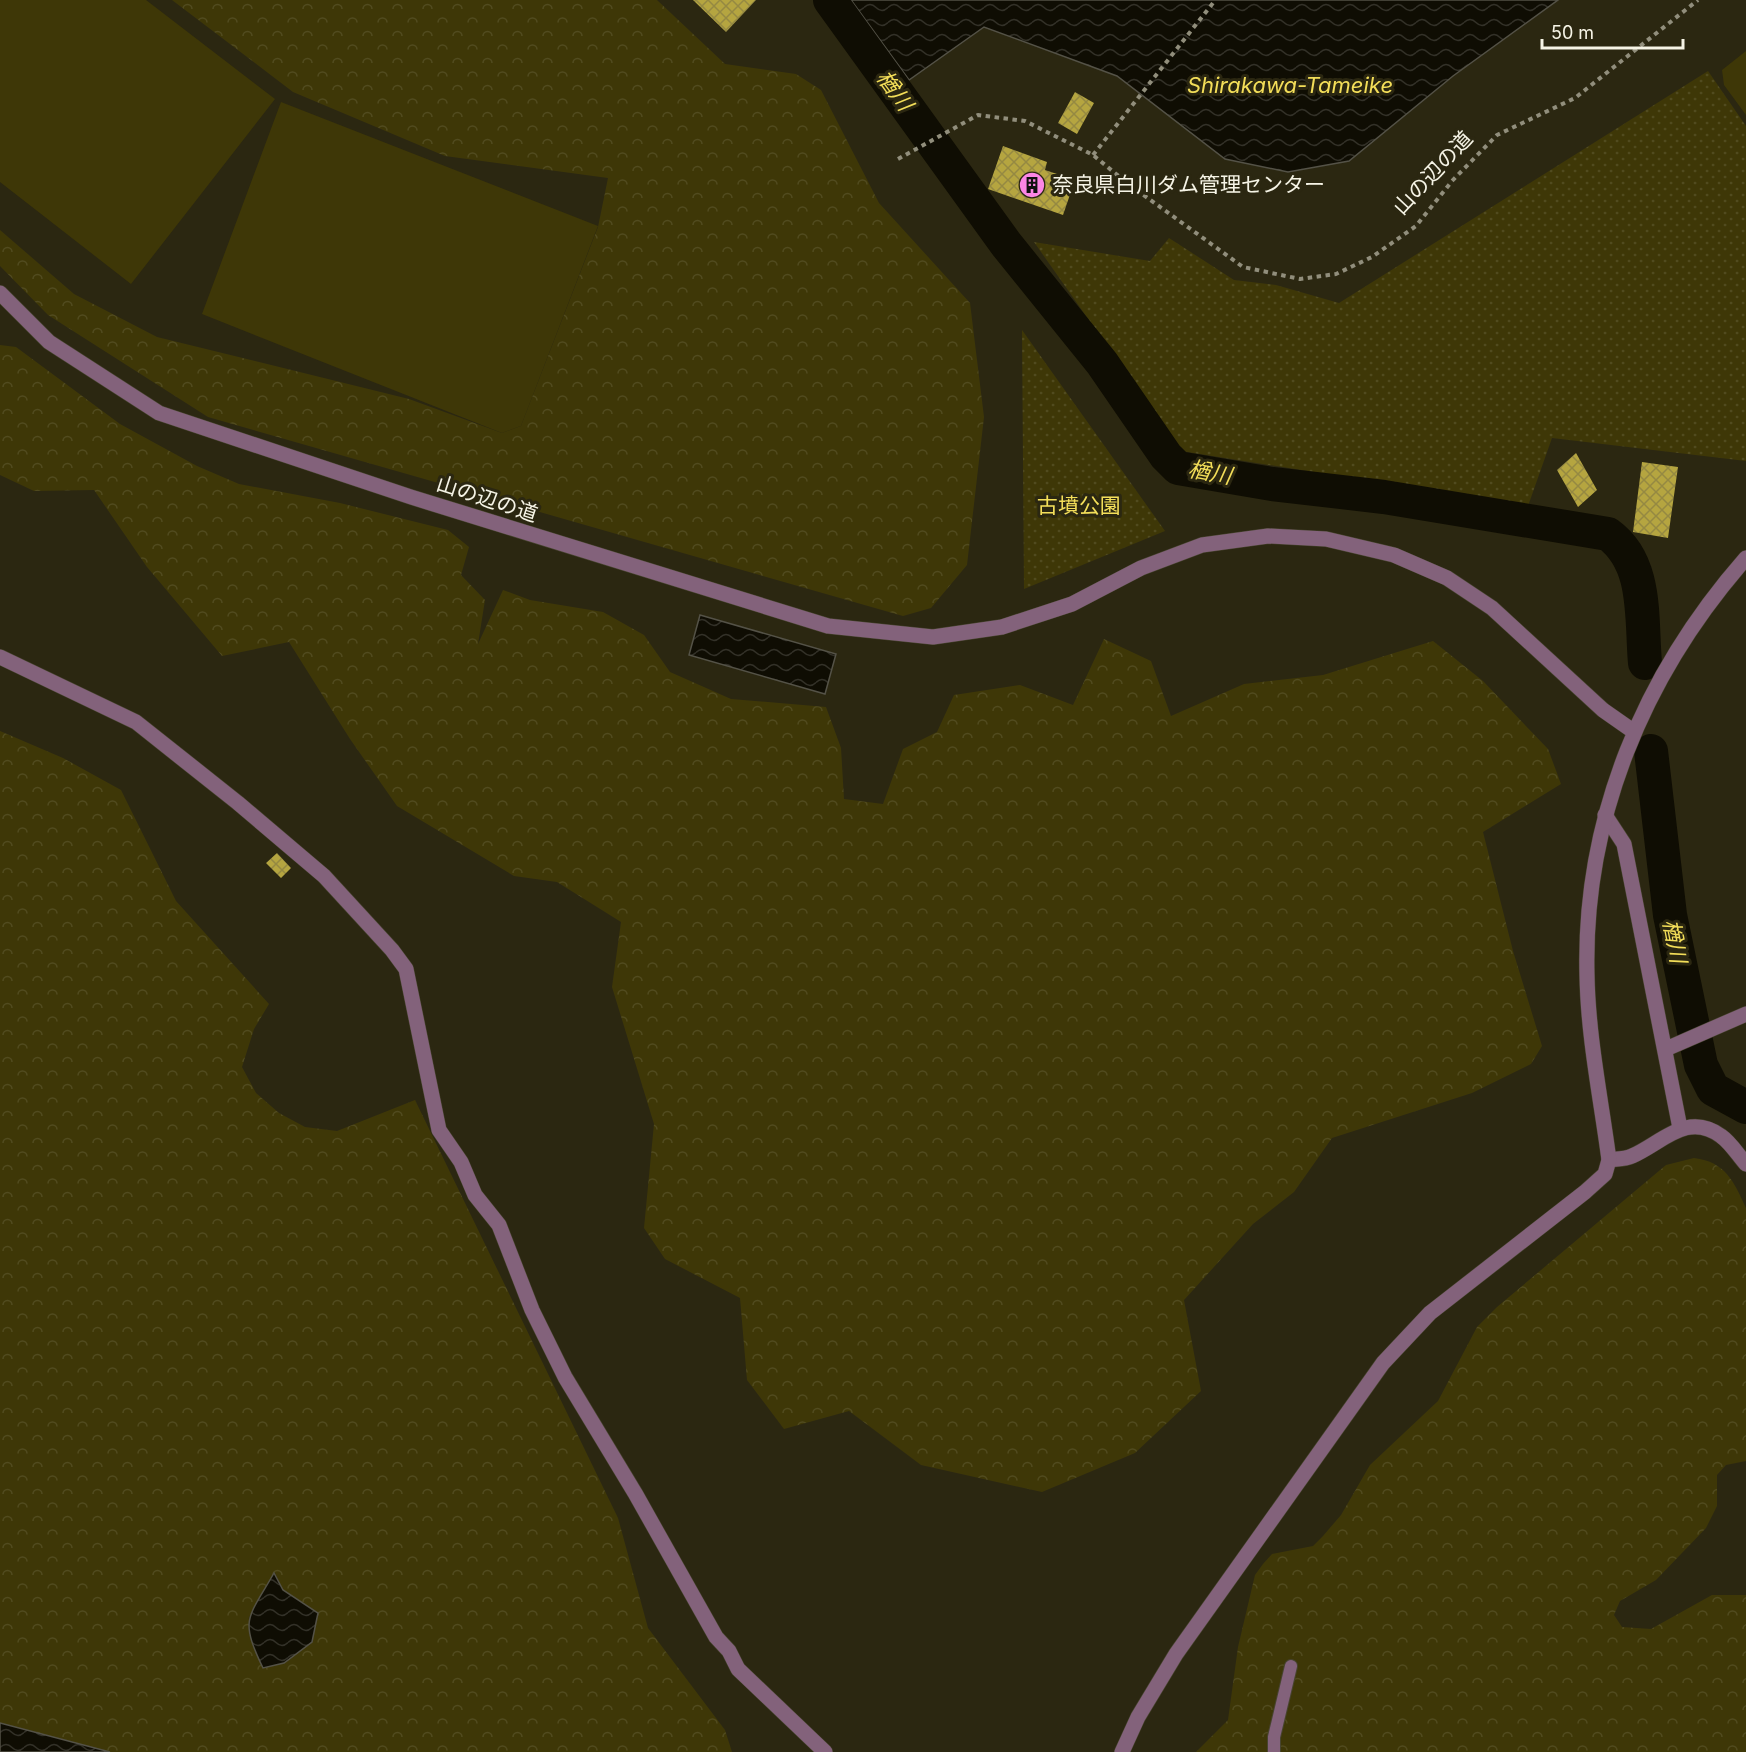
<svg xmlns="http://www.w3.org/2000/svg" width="1746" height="1752" font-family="Inter,'Noto Sans JP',sans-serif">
<defs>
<pattern id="forest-crowns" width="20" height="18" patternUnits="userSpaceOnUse" patternTransform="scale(1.5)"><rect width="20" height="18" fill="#3e3707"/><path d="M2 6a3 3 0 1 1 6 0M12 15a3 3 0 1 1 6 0" fill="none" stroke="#514b1f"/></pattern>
<pattern id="park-dots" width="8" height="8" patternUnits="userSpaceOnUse" patternTransform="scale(1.5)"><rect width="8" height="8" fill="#3e3707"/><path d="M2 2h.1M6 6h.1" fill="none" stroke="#514b1f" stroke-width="1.8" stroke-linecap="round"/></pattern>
<pattern id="water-waves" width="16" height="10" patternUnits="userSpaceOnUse" patternTransform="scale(1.5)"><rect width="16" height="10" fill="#0f0d03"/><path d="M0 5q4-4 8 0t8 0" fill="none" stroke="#333128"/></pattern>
<pattern id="building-cross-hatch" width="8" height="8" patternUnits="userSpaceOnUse" patternTransform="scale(1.5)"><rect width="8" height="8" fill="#b5a540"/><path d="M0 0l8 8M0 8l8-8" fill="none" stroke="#958942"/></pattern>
</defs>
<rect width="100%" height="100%" fill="#2b2711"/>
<path fill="#3e3707" d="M 0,0 L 146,0 L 275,99 L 131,284 L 0,182 Z
M 1746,51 L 1746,115 L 1724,85 L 1722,70 Z
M 281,102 L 598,226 L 521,426 L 502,433 L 202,314 Z"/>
<path fill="url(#forest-crowns)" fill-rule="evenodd" d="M 172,0 L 657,0 L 725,64 L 796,74 L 821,90 L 879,203 L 970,303 L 984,417 L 967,565 L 931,608 L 903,616 L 208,417 L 48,315 L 0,266 L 0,230 L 74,294 L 157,337 L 409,399 L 502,433 L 521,426 L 598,227 L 608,178 L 445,156 L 293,92 Z
M 0,345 L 16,347 L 120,424 L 197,466 L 239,484 L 340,503 L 448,530 L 469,547 L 461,575 L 485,600 L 478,644 L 503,590 L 530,600 L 603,612 L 644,635 L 670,672 L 731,699 L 826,707 L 841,748 L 844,799 L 883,804 L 903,749 L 937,732 L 954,695 L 1020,685 L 1073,705 L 1104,639 L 1151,661 L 1171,716 L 1244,684 L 1323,675 L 1433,641 L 1483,681 L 1548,749 L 1561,784 L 1483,832 L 1513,951 L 1542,1046 L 1531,1064 L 1472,1093 L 1332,1138 L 1294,1192 L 1253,1224 L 1184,1300 L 1201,1391 L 1135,1453 L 1042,1492 L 921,1465 L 849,1411 L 784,1429 L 747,1380 L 740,1298 L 665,1259 L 644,1228 L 654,1124 L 612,987 L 621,922 L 557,882 L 514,876 L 397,806 L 350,739 L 289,642 L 222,656 L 147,567 L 94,490 L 34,491 L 0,475 Z
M 0,731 L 63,758 L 121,790 L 176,901 L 269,1004 L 254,1029 L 242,1067 L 256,1093 L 279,1113 L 305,1127 L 337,1131 L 415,1100 L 618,1518 L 648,1628 L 725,1730 L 732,1752 L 110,1752 L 0,1723 ZM 275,1573 L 283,1590 L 248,1619 Z
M 1694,1158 C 1726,1162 1734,1182 1746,1208 L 1746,1461 L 1726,1465 L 1717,1475 L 1717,1506 L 1706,1528 L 1656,1580 L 1620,1601 L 1614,1615 L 1622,1627 L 1651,1629 L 1712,1595 L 1746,1595 L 1746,1752 L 1196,1752 L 1228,1720 L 1238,1647 L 1255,1575 L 1263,1564 L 1272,1554 L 1313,1546 L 1323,1536 L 1341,1515 L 1370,1465 L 1438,1401 L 1477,1327 L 1497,1307 L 1666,1165 Z"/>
<path fill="url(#park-dots)" d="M 1708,71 L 1746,126 L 1746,461 L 1552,438 L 1528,506 L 1181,451 L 1034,242 L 1150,261 L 1169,238 L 1234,280 L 1276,285 L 1339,303 Z
M 1022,330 L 1165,531 L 1024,589 Z"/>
<path fill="url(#water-waves)" stroke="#545247" stroke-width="1.5" d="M 851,0 L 1558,0 L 1453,76 L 1349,161 L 1288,172 L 1225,159 L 1117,76 L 984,27 L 909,80 Z
M 700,615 L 836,654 L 825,694 L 689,655 Z
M 274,1573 L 283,1590 L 318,1613 L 312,1642 L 284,1663 L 263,1668 C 239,1618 248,1619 274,1573 Z
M 0,1723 L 110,1752 L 0,1752 Z"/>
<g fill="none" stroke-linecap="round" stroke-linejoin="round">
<path stroke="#0f0d03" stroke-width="34" d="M 830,0 L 1006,244 L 1102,363 L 1166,456 L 1178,468 L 1272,484 L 1384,497 L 1608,534 C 1648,563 1641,618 1645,663
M 1651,751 L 1670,915 L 1701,1065 L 1713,1089 L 1746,1107"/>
</g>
<path fill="url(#building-cross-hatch)" d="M 693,0 L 756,0 L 726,32 Z
M 1075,92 L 1094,103 L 1077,134 L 1058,123 Z
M 1003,146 L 1047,162 L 1045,170 L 1075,180 L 1063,215 L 988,189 Z
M 1576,453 L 1597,490 L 1578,507 L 1557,470 Z
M 1642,462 L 1678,467 L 1668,538 L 1633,532 Z
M 277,853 L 291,868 L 281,878 L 266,863 Z"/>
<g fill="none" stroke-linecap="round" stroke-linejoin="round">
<g stroke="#47442f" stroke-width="14">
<path id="service" d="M 1274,1752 L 1274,1737 L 1291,1666"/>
</g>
<g stroke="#47442f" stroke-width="16">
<path id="minor" d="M 0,657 L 136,722 L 238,803 L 324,876 L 392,950 L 406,969 L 439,1130 L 461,1162 L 475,1195 L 499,1225 L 532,1310 L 565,1377 L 635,1493 L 716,1637 L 729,1651 L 738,1669 L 825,1752
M 1605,815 L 1624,844 L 1680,1128
M 1666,1049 L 1746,1014
M 1609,1160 C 1616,1159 1626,1159 1632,1156 C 1662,1143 1687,1111 1721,1136 C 1731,1143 1738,1155 1746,1164"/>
</g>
<g stroke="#47442f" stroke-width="16">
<path id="tertiary" d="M 0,293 L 49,342 L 159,413 L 411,497 L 828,626 L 933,637 L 1002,627 L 1072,604 L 1141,568 L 1202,545 L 1268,536 L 1326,539 L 1394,555 L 1447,578 L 1492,608 L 1603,710 L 1633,731
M 1122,1752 L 1138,1717 L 1176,1654 L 1383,1363 L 1430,1313 L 1585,1192 L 1605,1174 L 1609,1160 C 1601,1099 1588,1037 1587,975 C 1583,819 1644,674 1746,558"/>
</g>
<path stroke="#918e7c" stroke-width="4" stroke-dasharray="4.5 4.5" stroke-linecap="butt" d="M 1093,155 L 1213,3
M 898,159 L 978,115 L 1025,121 L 1093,155 L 1127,183 L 1243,267 L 1300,279 L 1336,274 L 1372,257 L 1416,226 L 1452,181 L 1497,135 L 1575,98 L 1698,0"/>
<use href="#service" stroke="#83627b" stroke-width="12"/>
<use href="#minor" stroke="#83627b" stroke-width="15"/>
<use href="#tertiary" stroke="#83627b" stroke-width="15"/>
</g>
<defs>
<g id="building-disc" transform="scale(1.35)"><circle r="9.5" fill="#fb86e5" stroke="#2b2711"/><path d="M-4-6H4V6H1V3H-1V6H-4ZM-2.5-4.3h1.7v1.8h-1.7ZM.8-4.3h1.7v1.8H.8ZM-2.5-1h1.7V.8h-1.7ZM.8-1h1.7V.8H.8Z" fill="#111"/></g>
</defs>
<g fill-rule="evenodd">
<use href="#building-disc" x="1032" y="185"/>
</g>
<g text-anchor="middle" stroke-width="6" stroke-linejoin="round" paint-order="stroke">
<g font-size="21" fill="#f6f4e6" stroke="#2b2711">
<text transform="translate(1433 173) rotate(-47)" y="7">山の辺の道</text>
<text transform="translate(487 499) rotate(18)" y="7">山の辺の道</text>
</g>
<g font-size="21" fill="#f6f4e6" stroke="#2b2711" text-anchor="start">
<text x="1052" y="192">奈良県白川ダム管理センター</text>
</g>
<g font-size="21" fill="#f4df5a" stroke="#2b2711">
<text x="1079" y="513">古墳公園</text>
</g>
<g font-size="22" font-style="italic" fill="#f3de59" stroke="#2b2711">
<text x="1290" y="93">Shirakawa-Tameike</text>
<text transform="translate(895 90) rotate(54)" y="8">楢川</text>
<text transform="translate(1210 472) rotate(10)" y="8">楢川</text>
<text transform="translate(1675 941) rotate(79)" y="8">楢川</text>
</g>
</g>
<path d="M1542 39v9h141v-9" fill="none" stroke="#f6f4e6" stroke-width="3"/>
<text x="1551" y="39" font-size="18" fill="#f6f4e6" stroke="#2b2711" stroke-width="4.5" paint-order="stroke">50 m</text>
</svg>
